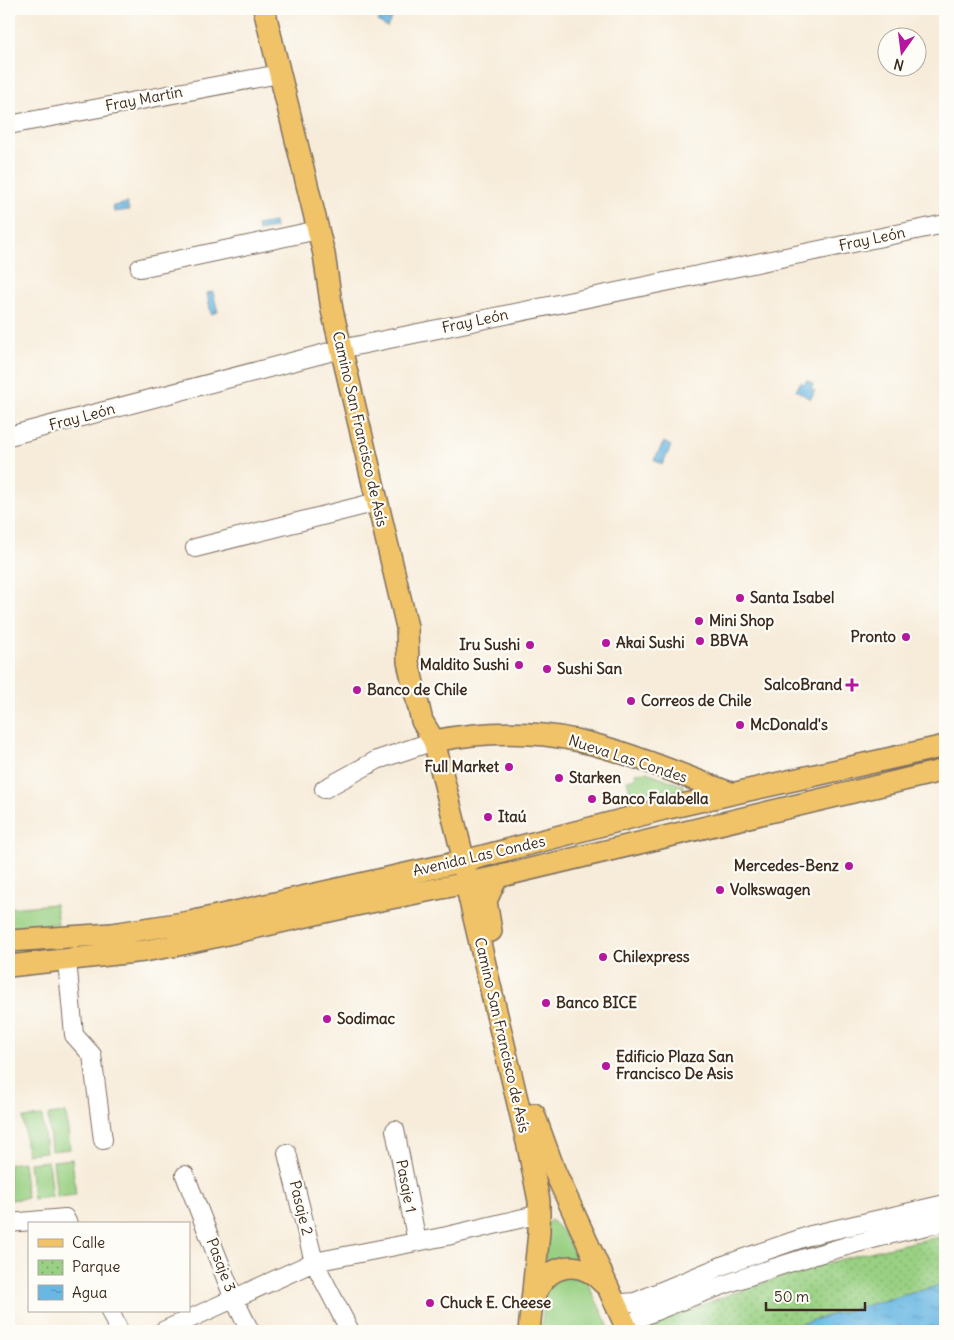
<svg xmlns="http://www.w3.org/2000/svg" width="954" height="1340" font-family="Delius,sans-serif">
<defs>
<pattern id="park-dots" width="8" height="8" patternUnits="userSpaceOnUse" patternTransform="scale(1.25)"><rect width="8" height="8" fill="#99d083"/><path d="M2 2h.1M6 6h.1" fill="none" stroke="#7ea96b" stroke-width="1.8" stroke-linecap="round"/></pattern>
<pattern id="water-ripples" width="26" height="14" patternUnits="userSpaceOnUse" patternTransform="scale(1.25)"><rect width="26" height="14" fill="#69b7e3"/><path d="M2 4q2-2 4 0t4 0M15 11q2-2 4 0t4 0" fill="none" stroke="#5895b7"/></pattern>
</defs>
<rect width="100%" height="100%" fill="#fdfcf7"/>
<filter id="ink" filterUnits="userSpaceOnUse"><feTurbulence type="fractalNoise" baseFrequency=".02" numOctaves="2"/><feDisplacementMap in="SourceGraphic" scale="10" xChannelSelector="R" yChannelSelector="G"/><feConvolveMatrix kernelMatrix="1 2 1 2 8 2 1 2 1" color-interpolation-filters="sRGB"/></filter>
<filter id="wash" filterUnits="userSpaceOnUse"><feTurbulence type="fractalNoise" baseFrequency=".0096" numOctaves="4" result="noise"/><feDisplacementMap in="SourceGraphic" scale="20" xChannelSelector="R" yChannelSelector="G"/><feGaussianBlur stdDeviation="1.12" result="paint"/><feColorMatrix in="noise" values="0 0 0 0 0 0 0 0 0 0 0 0 0 0 0 0 0 1.4 0 .05"/><feComposite in="paint" operator="in"/></filter>
<g filter="url(#wash)">
<rect width="100%" height="100%" fill="#f7ecda"/>
<path fill="#99d083" stroke="#6a7d50" d="M 647,772 L 684,786 L 683,792 L 642,803 L 640,795 L 631,796 L 627,780 L 636,778 L 635,773 Z
M 55,904 L 58,924 L 9,929 L 9,908 Z
M 66,1113 L 70,1149 L 51,1151 L 48,1115 Z
M 42,1116 L 46,1152 L 27,1154 L 23,1118 Z
M 72,1159 L 76,1195 L 57,1197 L 53,1161 Z
M 48,1161 L 52,1197 L 33,1199 L 29,1163 Z
M 23,1162 L 27,1198 L 9,1200 L 9,1164 Z
M 551,1220 L 565,1234 L 576,1258 L 545,1268 L 547,1223 Z
M 561,1275 L 586,1280 L 608,1325 L 609,1331 L 541,1331 L 545,1292 Z"/>
<path fill="url(#park-dots)" stroke="#6a7d50" d="M 945,1236 L 945,1284 L 813,1320 L 782,1331 L 641,1331 L 642,1329 C 745,1286 835,1256 945,1236 Z"/>
<path fill="url(#water-ripples)" stroke="#527080" d="M 385,9 L 397,9 L 387,27 L 378,21 Z
M 127,203 L 129,210 L 114,212 L 113,206 Z
M 274,222 L 275,228 L 258,231 L 257,225 Z
M 213,292 L 218,312 L 211,314 L 207,293 Z
M 807,380 L 813,384 L 811,389 L 815,391 L 810,399 L 796,390 L 801,382 L 804,384 Z
M 664,442 L 671,446 L 662,465 L 654,460 Z
M 945,1284 L 945,1331 L 782,1331 L 813,1320 Z"/>
</g>
<g filter="url(#ink)">
<g fill="none" stroke-linecap="round" stroke-linejoin="round">
<g stroke="#7d6e60" stroke-width="20">
<path id="minor" d="M 9,125 L 279,74
M 140,268 L 318,230
M 9,436 L 341,349 L 945,224
M 195,548 L 377,502
M 324,789 L 377,760 L 434,741
M 67,960 L 74,1035 L 92,1055 L 103,1140
M 395,1130 L 417,1242
M 287,1153 L 314,1262 L 350,1331
M 185,1175 L 234,1299 L 250,1331
M 9,1223 L 65,1218 L 68,1224
M 613,1302 L 623,1303 L 635,1302 L 724,1265 L 811,1235 L 945,1204
M 110,1311 L 119,1331
M 163,1331 L 314,1262 L 447,1236 L 540,1214
M 631,1331 L 635,1321 L 641,1317 C 739,1276 841,1244 945,1222"/>
</g>
<g stroke="#7d6e60" stroke-width="24">
<path id="major" d="M 264,9 L 324,254 L 332,310 L 407,627 L 408,662 L 422,721 L 434,741 L 464,861 L 466,884 L 528,1146 L 539,1201 L 539,1232 L 529,1331
M 434,741 C 480,732 528,730 575,740 C 628,751 680,775 731,793
M 491,931 L 486,901 L 497,877
M 9,941 L 112,934 L 190,922 L 464,861 L 664,809 L 945,746
M 9,966 L 144,951 L 178,945 L 356,905 L 497,877 L 945,770
M 534,1114 L 555,1172 L 628,1331
M 534,1297 C 547,1263 580,1257 604,1284"/>
</g>
<use href="#minor" stroke="#fff" stroke-width="18"/>
<use href="#major" stroke="#f0c369" stroke-width="21"/>
</g>
</g>
<g fill="#b5179e" stroke="#fdfcf7" stroke-width="2">
<circle cx="740" cy="598" r="5"/>
<circle cx="699" cy="621" r="5"/>
<circle cx="906" cy="637" r="5"/>
<circle cx="700" cy="641" r="5"/>
<circle cx="606" cy="643" r="5"/>
<circle cx="530" cy="645" r="5"/>
<circle cx="519" cy="665" r="5"/>
<circle cx="547" cy="669" r="5"/>
<path d="M849.5 677.5h5v5h5v5h-5v5h-5v-5h-5v-5h5z"/>
<circle cx="357" cy="690" r="5"/>
<circle cx="631" cy="701" r="5"/>
<circle cx="740" cy="725" r="5"/>
<circle cx="509" cy="767" r="5"/>
<circle cx="559" cy="778" r="5"/>
<circle cx="592" cy="799" r="5"/>
<circle cx="488" cy="817" r="5"/>
<circle cx="849" cy="866" r="5"/>
<circle cx="720" cy="890" r="5"/>
<circle cx="603" cy="957" r="5"/>
<circle cx="546" cy="1003" r="5"/>
<circle cx="327" cy="1019" r="5"/>
<circle cx="606" cy="1066" r="5"/>
<circle cx="430" cy="1303" r="5"/>
</g>
<g text-anchor="middle" stroke-width="4.5" stroke-linejoin="round" paint-order="stroke">
<g font-size="15" fill="#3b2a1e" stroke="#fdfcf7">
<text transform="translate(144 99) rotate(-11)" y="5">Fray Martín</text>
<text transform="translate(872 239) rotate(-12)" y="5">Fray León</text>
<text transform="translate(475 321) rotate(-12)" y="5">Fray León</text>
<text transform="translate(82 417) rotate(-15)" y="5">Fray León</text>
<text transform="translate(360 429) rotate(77)" y="5">Camino San Francisco de Asís</text>
<text transform="translate(628 759) rotate(18)" y="5">Nueva Las Condes</text>
<text transform="translate(479 856) rotate(-13)" y="5">Avenida Las Condes</text>
<text transform="translate(502 1035) rotate(77)" y="5">Camino San Francisco de Asís</text>
<text transform="translate(406 1186) rotate(79)" y="5">Pasaje 1</text>
<text transform="translate(301 1208) rotate(76)" y="5">Pasaje 2</text>
<text transform="translate(221 1265) rotate(69)" y="5">Pasaje 3</text>
</g>
<g font-size="15" font-weight="bold" fill="#3b2a1e" stroke="#fdfcf7" text-anchor="start">
<text x="750" y="603">Santa Isabel</text>
<text x="709" y="626">Mini Shop</text>
<text x="896" y="642" text-anchor="end">Pronto</text>
<text x="710" y="646">BBVA</text>
<text x="616" y="648">Akai Sushi</text>
<text x="520" y="650" text-anchor="end">Iru Sushi</text>
<text x="509" y="670" text-anchor="end">Maldito Sushi</text>
<text x="557" y="674">Sushi San</text>
<text x="842" y="690" text-anchor="end">SalcoBrand</text>
<text x="367" y="695">Banco de Chile</text>
<text x="641" y="706">Correos de Chile</text>
<text x="750" y="730">McDonald's</text>
<text x="499" y="772" text-anchor="end">Full Market</text>
<text x="569" y="783">Starken</text>
<text x="602" y="804">Banco Falabella</text>
<text x="498" y="822">Itaú</text>
<text x="839" y="871" text-anchor="end">Mercedes-Benz</text>
<text x="730" y="895">Volkswagen</text>
<text x="613" y="962">Chilexpress</text>
<text x="556" y="1008">Banco BICE</text>
<text x="337" y="1024">Sodimac</text>
<text x="616" y="1062">Edificio Plaza San<tspan x="616" dy="17">Francisco De Asis</tspan></text>
<text x="440" y="1308">Chuck E. Cheese</text>
</g>
</g>
<rect width="954" height="1340" fill="none" stroke="#fdfcf7" stroke-width="30"/>
<rect x="28" y="1222" width="162" height="90" fill="#fdfcf7" stroke="#afa8a0"/>
<rect x="38" y="1239" width="25" height="8" fill="#f0c369" stroke="#afa8a0"/>
<text x="72" y="1248" font-size="15" fill="#3b2a1e">Calle</text>
<rect x="38" y="1260" width="25" height="15" fill="url(#park-dots)" stroke="#afa8a0"/>
<text x="72" y="1272" font-size="15" fill="#3b2a1e">Parque</text>
<rect x="38" y="1285" width="25" height="15" fill="url(#water-ripples)" stroke="#afa8a0"/>
<text x="72" y="1298" font-size="15" fill="#3b2a1e">Agua</text>
<g transform="translate(902 52) rotate(194)"><circle r="24" fill="#fdfcf7" stroke="#afa8a0"/>
<path d="M0-4L9 19L0 12L-9 19Z" fill="#b5179e"/>
<text y="-8" font-size="14" font-weight="bold" text-anchor="middle" fill="#3b2a1e">N</text>
</g>
<path d="M766 1302v8h99v-8" fill="none" stroke="#3b2a1e" stroke-width="2.5"/>
<text x="774" y="1302" font-size="15" fill="#3b2a1e" stroke="#fdfcf7" stroke-width="4" paint-order="stroke">50 m</text>
</svg>
